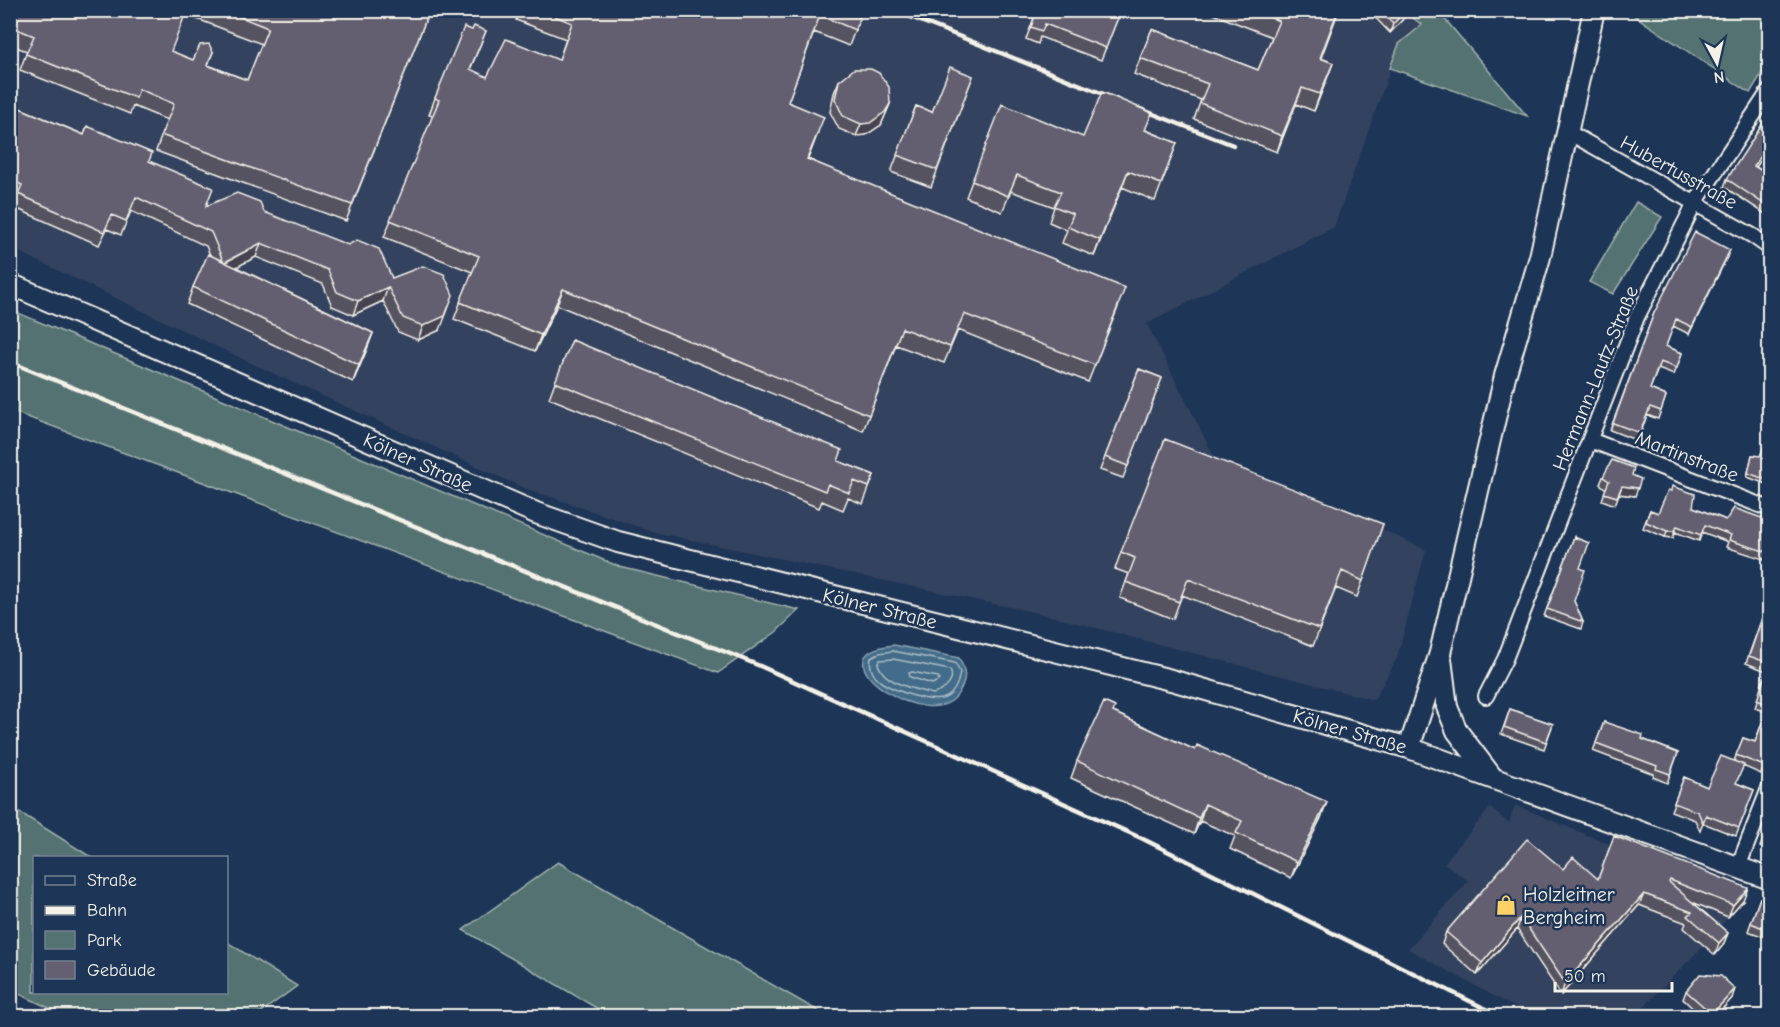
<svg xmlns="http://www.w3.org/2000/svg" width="1780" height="1027" font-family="'Comic Neue',sans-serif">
<rect width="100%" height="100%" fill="#1d3557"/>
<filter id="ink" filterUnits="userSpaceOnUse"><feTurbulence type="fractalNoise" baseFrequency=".0167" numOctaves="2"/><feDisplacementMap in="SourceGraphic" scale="12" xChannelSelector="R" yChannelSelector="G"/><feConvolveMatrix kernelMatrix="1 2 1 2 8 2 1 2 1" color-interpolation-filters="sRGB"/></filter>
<g filter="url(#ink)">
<path fill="#32425f" d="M 10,11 L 1404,11 L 1423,25 L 1399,45 L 1334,227 L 1147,324 L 1219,466 L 1371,524 L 1426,550 L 1397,658 L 1374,700 L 1042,614 L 653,532 L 524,488 L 274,374 L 11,248 Z
M 1515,805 L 1743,900 L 1739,907 L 1734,906 L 1730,915 L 1702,947 L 1635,1016 L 1530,1016 L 1408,949 L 1468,881 L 1444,863 L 1490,808 L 1509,823 Z"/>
<path fill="#537271" stroke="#a4b2ac" stroke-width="1.5" d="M 1626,10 L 1769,11 L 1769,62 L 1750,93 Z
M 1404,11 L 1438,11 L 1527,116 L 1390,68 L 1399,44 L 1422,25 Z
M 1636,202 L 1662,217 L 1613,294 L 1589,282 Z
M 11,310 L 620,567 L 799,610 L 776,632 L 718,673 L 11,411 Z
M 11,807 L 91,857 L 34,858 L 34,992 L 226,992 L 227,942 L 297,986 L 256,1016 L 66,1016 L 11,990 Z
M 558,862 L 827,1016 L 610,1016 L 463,930 Z"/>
<path fill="#426c8a" stroke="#89a1b0" stroke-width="1.5" d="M 894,645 L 959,658 C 966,671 967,679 959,692 C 934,740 806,654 894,645 Z"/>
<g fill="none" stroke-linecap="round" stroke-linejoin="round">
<path stroke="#adbcc2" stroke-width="1.5" d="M 893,651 L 955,663 L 960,672 C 955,704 937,703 911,695 C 894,689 866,682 871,657 L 879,653 Z
M 893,659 L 950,670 C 956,682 944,691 933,694 C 915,689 884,684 878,664 L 880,660 Z
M 912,672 L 938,677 L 940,680 L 932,684 L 910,677 L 909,673 Z"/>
<g stroke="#f4f1e8" stroke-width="18">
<path id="street" d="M 1568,132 L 1753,236 L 1770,248
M 1590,440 L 1770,509
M 1486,696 L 1505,659 L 1637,317 L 1695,203 L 1770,90
M 1738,867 L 1770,786"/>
</g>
<g stroke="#f4f1e8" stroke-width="24">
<path id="secondary" d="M 10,284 L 536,513 L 618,542 L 1171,680 L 1409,748 L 1770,879
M 1441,659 L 1447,707 L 1457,731 L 1492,777
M 1409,748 L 1440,653 L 1505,376 L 1540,257 L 1594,10"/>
</g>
<use href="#street" stroke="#1d3557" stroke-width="14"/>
<use href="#secondary" stroke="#1d3557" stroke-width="20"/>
<path stroke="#f4f1e8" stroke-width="4.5" d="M 893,10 L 1116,99
M 1138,108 L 1233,145
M 10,362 L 760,666 L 1141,838 L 1500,1016"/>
</g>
<path fill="#565261" stroke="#f4f1e8" stroke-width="1.5" d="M 19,10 L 171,52 L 193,60 L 213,52 L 208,65 L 247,80 L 262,44 L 192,17 L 195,10 L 420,10 L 428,14 L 346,221 L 156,151 L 167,120 L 133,106 L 130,114 L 20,70 L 27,51 L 10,45 L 10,32 Z
M 520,10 L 860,10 L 862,11 L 849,46 L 814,32 L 788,102 L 818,133 L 808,159 L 1119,305 L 1088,382 L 958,330 L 944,363 L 896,345 L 863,431 L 557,305 L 535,351 L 454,319 L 472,272 L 384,237 L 433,116 L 429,115 L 435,98 L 472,30 L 486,31 L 470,70 L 487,77 L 559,60 L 566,39 L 516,20 Z
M 992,10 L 1005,10 L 1003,17 L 991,12 Z
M 1037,10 L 1121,10 L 1101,60 L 1040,37 L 1038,44 L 1026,39 Z
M 1203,10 L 1339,10 L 1321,58 L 1333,63 L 1314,111 L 1296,104 L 1277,152 L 1194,119 L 1201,100 L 1134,74 L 1152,29 L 1258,70 L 1272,37 Z
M 1369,10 L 1406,10 L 1403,19 L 1390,33 L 1369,11 Z
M 973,76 L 931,187 L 891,172 L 916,106 L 932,112 Z
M 839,81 L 890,104 L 881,125 L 866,135 L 856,136 L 839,129 L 830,112 L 834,93 Z
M 10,104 L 149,162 L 207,206 L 264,212 L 392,278 L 440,330 L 418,340 L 398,332 L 383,301 L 353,315 L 332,306 L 323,284 L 256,257 L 236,267 L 373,333 L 367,349 L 353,382 L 187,304 L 193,287 L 210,255 L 206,246 L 131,211 L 121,235 L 107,229 L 99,245 L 13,207 L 16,198 L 10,196 Z
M 1769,118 L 1770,147 L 1756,167 L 1770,176 L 1770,217 L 1724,187 L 1727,179 Z
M 1146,130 L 1177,143 L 1155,201 L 1122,187 L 1094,256 L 1062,243 L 1067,230 L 1049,222 L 1054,207 L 1011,191 L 1002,212 L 966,197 L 972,181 L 1083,137 Z
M 1727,257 L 1689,334 L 1673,326 L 1666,346 L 1682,353 L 1674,375 L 1658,369 L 1650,389 L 1666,396 L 1658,419 L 1647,415 L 1638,441 L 1610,430 L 1654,313 Z
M 1139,369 L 1162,378 L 1123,478 L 1100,470 Z
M 555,382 L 838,461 L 874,475 L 863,504 L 848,498 L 843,510 L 822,501 L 819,508 L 549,398 Z
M 1770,445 L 1770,483 L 1769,485 L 1747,477 L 1752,455 L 1760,456 Z
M 1632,475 L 1635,496 L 1619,494 L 1615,505 L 1602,500 L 1606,489 L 1600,484 L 1603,477 Z
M 1693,507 L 1726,520 L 1770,521 L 1770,561 L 1726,547 L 1728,542 L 1702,532 L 1699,541 L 1675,532 L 1673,538 L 1665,537 L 1643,528 L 1650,510 L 1658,513 Z
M 1383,524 L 1357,597 L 1336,588 L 1313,646 L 1182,595 L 1173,619 L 1120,598 L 1129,574 L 1115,569 L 1121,552 Z
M 1574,537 L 1580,568 L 1574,601 L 1583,622 L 1581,629 L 1544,616 Z
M 1762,618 L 1770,621 L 1770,751 L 1761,774 L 1743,766 L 1736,783 L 1754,790 L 1736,836 L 1703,823 L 1700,831 L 1695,820 L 1671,811 L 1684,777 L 1707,787 L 1734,761 L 1743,738 L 1755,742 L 1766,712 L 1755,708 L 1766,671 L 1746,663 Z
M 1510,709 L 1553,724 L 1544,749 L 1501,734 Z
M 1113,712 L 1195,750 L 1327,802 L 1321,818 L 1291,878 L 1230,849 L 1235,836 L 1200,821 L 1194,834 L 1071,778 L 1077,761 Z
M 1604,722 L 1642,739 L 1678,753 L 1667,783 L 1653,777 L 1654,774 L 1593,751 Z
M 1770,821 L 1770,850 L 1760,847 Z
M 1614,836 L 1743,900 L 1728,917 L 1692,902 L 1728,933 L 1723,945 L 1715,955 L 1684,928 L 1686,923 L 1639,905 L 1561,995 L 1517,929 L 1477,975 L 1442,944 L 1446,932 L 1563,869 L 1598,879 Z
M 1760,898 L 1770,902 L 1770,939 L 1748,931 Z
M 1686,991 L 1732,998 L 1715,1017 L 1702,1017 L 1683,999 Z"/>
<path fill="#46424f" stroke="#f4f1e8" stroke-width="1.5" d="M 1406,10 L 1403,19 L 1390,33 L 1393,24 Z
M 1333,63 L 1327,79 L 1314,111 L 1320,94 Z
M 1302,88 L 1296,104 L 1277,152 L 1282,136 Z
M 890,104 L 881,125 L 866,135 L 856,136 L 861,124 Z
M 1770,143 L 1770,147 L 1752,173 L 1754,166 Z
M 1128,171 L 1122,187 L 1094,256 L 1100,240 Z
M 261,243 L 256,257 L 219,276 L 224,263 Z
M 1730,250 L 1727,257 L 1689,334 L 1692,327 Z
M 388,287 L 383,301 L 353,315 L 358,301 Z
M 563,289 L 557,305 L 535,351 L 541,335 Z
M 448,309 L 440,330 L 418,340 L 423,326 Z
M 373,333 L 367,349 L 353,382 L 359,365 Z
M 1622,486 L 1638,488 L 1635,496 L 1619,494 Z
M 1667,531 L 1675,531 L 1673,538 L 1665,537 Z
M 1327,802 L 1321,818 L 1291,878 L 1297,862 Z
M 1205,804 L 1200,821 L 1194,834 L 1199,818 Z
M 1748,888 L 1743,900 L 1728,917 L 1733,905 Z
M 1644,894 L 1639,905 L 1561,995 L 1565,983 Z
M 1521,917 L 1517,929 L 1477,975 L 1482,963 Z
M 1728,933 L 1723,945 L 1715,955 L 1719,943 Z
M 1735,989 L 1732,998 L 1715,1017 L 1711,1017 L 1712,1014 Z"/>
<path fill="#645f71" stroke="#f4f1e8" stroke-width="1.5" d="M 19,10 L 187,10 L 171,51 L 193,60 L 200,45 L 209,44 L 213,52 L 207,65 L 247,80 L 268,28 L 223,10 L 420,10 L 428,14 L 352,205 L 161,135 L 174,104 L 139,89 L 136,98 L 26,54 L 34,36 L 12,27 Z
M 540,10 L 860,10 L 862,11 L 855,30 L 820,15 L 788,102 L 824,117 L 807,159 L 1125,288 L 1095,365 L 964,314 L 950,347 L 902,328 L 869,415 L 563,289 L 541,335 L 460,302 L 479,256 L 390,220 L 439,100 L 435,98 L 464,27 L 472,30 L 474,26 L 486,31 L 470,69 L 487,77 L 506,39 L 559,60 L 572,23 Z
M 1037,10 L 1121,10 L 1106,48 L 1045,24 L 1042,31 L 1031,27 Z
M 1252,10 L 1338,10 L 1320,58 L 1333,63 L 1320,94 L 1302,88 L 1282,136 L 1200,103 L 1208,84 L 1140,58 L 1152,29 L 1258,70 L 1279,21 Z
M 1379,10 L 1406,10 L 1393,24 Z
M 950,67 L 973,76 L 937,170 L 897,155 L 916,106 L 932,112 Z
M 854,69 L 871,69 L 879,73 L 889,87 L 890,104 L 885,112 L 870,123 L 861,124 L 843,116 L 835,99 L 839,81 Z
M 1102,92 L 1152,113 L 1145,130 L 1177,143 L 1161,184 L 1128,171 L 1100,240 L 1068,227 L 1073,214 L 1054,206 L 1061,192 L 1017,175 L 1008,196 L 972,181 L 1002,104 L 1083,137 Z
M 10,104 L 84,135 L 87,126 L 152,153 L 149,161 L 213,188 L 206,206 L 237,193 L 260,202 L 264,212 L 348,245 L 357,240 L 379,249 L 392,278 L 423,266 L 444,274 L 453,295 L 445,316 L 423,326 L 403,318 L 388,287 L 358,301 L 337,292 L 328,270 L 261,243 L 225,262 L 223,261 L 211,232 L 136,197 L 126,221 L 112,215 L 104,232 L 18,194 L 22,185 L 10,180 Z
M 1767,117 L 1770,118 L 1770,143 L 1754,166 L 1770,176 L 1770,208 L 1727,179 Z
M 1695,232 L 1730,250 L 1692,327 L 1676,319 L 1666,346 L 1682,353 L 1677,368 L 1660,362 L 1650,389 L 1666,396 L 1661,411 L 1650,407 L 1640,433 L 1613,423 L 1654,313 Z
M 208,254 L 373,333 L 359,365 L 193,287 Z
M 572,340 L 842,450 L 838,461 L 874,475 L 869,487 L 854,481 L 849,493 L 828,484 L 825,491 L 555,382 Z
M 1139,369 L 1162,378 L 1128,466 L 1105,457 Z
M 1165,439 L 1383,524 L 1363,581 L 1342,571 L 1319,629 L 1188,579 L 1179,602 L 1126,582 L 1135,558 L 1121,552 Z
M 1765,444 L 1770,445 L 1770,481 L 1748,473 L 1752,455 L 1760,456 Z
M 1612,460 L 1634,468 L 1632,475 L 1641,479 L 1638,488 L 1622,486 L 1617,497 L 1604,493 L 1609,481 L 1603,477 Z
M 1672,486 L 1695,494 L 1693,507 L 1726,520 L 1734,508 L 1770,521 L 1770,553 L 1729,540 L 1731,535 L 1705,525 L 1701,535 L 1677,526 L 1675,531 L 1667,531 L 1646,522 L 1650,510 L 1658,513 L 1668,490 L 1671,491 Z
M 1574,537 L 1589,543 L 1580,568 L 1585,570 L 1574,601 L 1583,622 L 1547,609 Z
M 1762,618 L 1770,621 L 1770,751 L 1764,766 L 1736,755 L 1743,738 L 1755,742 L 1769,705 L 1757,700 L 1769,663 L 1749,656 Z
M 1104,702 L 1115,707 L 1113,712 L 1195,750 L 1197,745 L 1327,802 L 1297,862 L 1236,833 L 1242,821 L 1205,804 L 1199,818 L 1077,761 Z
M 1510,709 L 1553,724 L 1546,742 L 1504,727 Z
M 1604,722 L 1643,735 L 1642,739 L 1678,753 L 1670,774 L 1656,769 L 1657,766 L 1596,743 Z
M 1721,756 L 1744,765 L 1736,783 L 1754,790 L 1739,828 L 1706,815 L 1703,823 L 1698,812 L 1674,803 L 1684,777 L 1707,787 Z
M 1770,821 L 1770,841 L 1762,839 Z
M 1614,836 L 1748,888 L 1733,905 L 1670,880 L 1669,882 L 1728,933 L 1719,943 L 1688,916 L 1692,912 L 1644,894 L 1565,983 L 1521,917 L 1482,963 L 1446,932 L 1527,839 L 1563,869 L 1573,857 L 1598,879 Z
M 1760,898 L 1770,902 L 1770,931 L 1751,923 Z
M 1700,974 L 1721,976 L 1735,989 L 1712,1014 L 1686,991 Z"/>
</g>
<defs>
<g id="shop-bare" transform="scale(1.62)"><path d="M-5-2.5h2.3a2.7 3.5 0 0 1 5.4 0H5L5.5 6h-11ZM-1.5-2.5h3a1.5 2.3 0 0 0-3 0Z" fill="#ffd166" stroke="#1d3557" stroke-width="2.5" paint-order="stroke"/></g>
</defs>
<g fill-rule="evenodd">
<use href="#shop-bare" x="1506" y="905"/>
</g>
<g text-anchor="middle" stroke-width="5" stroke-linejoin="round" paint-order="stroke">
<g font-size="20" fill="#f4f1e8" stroke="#1d3557">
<text transform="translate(1679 172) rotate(29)" y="7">Hubertusstraße</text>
<text transform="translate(1595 378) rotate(-68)" y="7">Hermann-Lautz-Straße</text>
<text transform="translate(1687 456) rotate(21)" y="7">Martinstraße</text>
<text transform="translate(418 462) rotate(24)" y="7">Kölner Straße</text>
<text transform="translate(880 608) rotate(14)" y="7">Kölner Straße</text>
<text transform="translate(1350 731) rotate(16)" y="7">Kölner Straße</text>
</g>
<g font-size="20" fill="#f4f1e8" stroke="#1d3557" text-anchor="start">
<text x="1523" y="901">Holzleitner<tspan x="1523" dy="23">Bergheim</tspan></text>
</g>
</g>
<rect width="1780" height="1027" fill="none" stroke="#1d3557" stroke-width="36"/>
<rect x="18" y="18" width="1744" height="991" fill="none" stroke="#f4f1e8" stroke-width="2" filter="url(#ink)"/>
<rect x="33" y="856" width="195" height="138" fill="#1d3557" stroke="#738091" stroke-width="1.5"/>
<rect x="45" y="876" width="30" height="9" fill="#1d3557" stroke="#738091" stroke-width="1.5"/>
<text x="87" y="886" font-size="18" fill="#f4f1e8">Straße</text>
<rect x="45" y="906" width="30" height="9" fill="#f4f1e8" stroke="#738091" stroke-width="1.5"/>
<text x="87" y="916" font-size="18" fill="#f4f1e8">Bahn</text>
<rect x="45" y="931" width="30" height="18" fill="#537271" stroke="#738091" stroke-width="1.5"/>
<text x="87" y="946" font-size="18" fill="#f4f1e8">Park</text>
<rect x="45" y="961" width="30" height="18" fill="#645f71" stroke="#738091" stroke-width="1.5"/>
<text x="87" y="976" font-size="18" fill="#f4f1e8">Gebäude</text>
<g transform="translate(1717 63) rotate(172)" stroke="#1d3557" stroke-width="4.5" paint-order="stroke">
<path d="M0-4.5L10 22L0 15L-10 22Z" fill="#f4f1e8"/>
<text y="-9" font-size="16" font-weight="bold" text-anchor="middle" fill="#f4f1e8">N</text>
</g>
<path d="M1555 982v9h117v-9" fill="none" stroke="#f4f1e8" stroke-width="3"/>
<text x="1564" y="982" font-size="18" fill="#f4f1e8" stroke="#1d3557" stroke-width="4.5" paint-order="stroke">50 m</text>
</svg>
